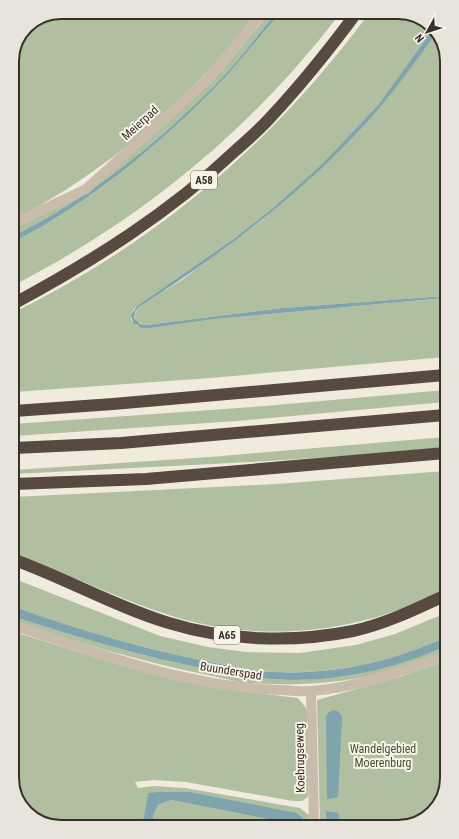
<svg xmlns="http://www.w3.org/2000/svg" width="459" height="839" font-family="'Roboto Condensed',sans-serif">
<rect width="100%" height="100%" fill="#f1ebde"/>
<path fill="#b0bf9f" d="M 61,12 L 259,12 C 243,30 228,50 212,67 C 154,128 88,182 13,220 L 12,58 L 27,26 Z
M 270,12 L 277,12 C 256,37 237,63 214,86 C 155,145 88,199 13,236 L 13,229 L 37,218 L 126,158 L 143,144 L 221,71 Z
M 281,12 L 341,12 C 255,126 146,216 20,282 L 18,279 L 16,280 L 18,284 L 13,286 L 13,242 C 86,206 158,146 215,88 C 238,64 259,37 281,12 Z
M 370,12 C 392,12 419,11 433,29 L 378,105 L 321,165 L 268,212 L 232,240 L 137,306 L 133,310 L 131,320 L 137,326 L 151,328 L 215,319 L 444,298 L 445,357 L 210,378 L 14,392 L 13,313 C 161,239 272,144 370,12 Z
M 436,33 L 443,42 L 444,296 L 283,308 L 145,325 L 136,322 L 134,315 L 139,307 L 183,279 L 261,221 L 314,174 L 369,119 Z
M 445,390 L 445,402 L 237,421 L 14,436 L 14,424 L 265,406 Z
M 445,437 L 445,447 L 373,454 L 269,461 L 14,474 L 14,470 L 210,457 Z
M 445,471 L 446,588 C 365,633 264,644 175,617 C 120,600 68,574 15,553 L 14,497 L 277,484 Z
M 15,579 L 160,636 L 208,647 L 246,652 L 300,653 L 356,645 L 395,634 L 446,613 L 446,637 C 393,662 335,674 276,672 C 254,672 232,666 210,662 C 144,649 79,630 15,607 Z
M 15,617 C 79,638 144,657 210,670 C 238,675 265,680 294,680 C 347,680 398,666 446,646 L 446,651 C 386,679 317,688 251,683 C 234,682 216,676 198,673 C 136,660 75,642 15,621 Z
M 15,632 L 126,667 L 238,691 L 298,698 L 306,708 L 308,718 L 308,797 L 302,801 L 293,801 L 186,782 L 153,780 L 135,782 L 138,788 L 154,786 L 185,788 L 300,808 L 309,815 L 309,824 L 303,824 L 302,817 L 297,813 L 148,793 L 142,826 L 58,827 L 34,819 L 16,797 Z
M 446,661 L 447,781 L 439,805 L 417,823 L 320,824 L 317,700 L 400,677 Z
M 171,800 L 272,820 L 285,820 L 292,824 L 152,826 L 154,813 L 158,805 Z"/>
<path fill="#7fa4ad" d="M 277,12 L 281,12 C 259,37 238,64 215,88 C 159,145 86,206 13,242 L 13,236 C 88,199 155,145 214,86 C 237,63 256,37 277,12 Z
M 433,29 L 436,33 C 411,68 385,104 355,135 C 291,202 217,257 139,307 L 135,312 L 134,318 L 140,324 L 146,325 L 283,308 L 444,296 L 444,298 L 215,319 L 151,328 L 142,328 L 133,323 L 131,315 L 137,306 L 232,240 L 268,212 L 321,165 L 378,105 Z
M 15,607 C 79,630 144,649 210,662 C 231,666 252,671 273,672 C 333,675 392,662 446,637 L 446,646 C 399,667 346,680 294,680 C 265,680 238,675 210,670 C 144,657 79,638 15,617 Z
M 334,710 L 339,712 L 342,717 L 338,797 L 327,799 L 326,716 L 329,712 Z
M 159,792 L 189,792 L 297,813 L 302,817 L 303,824 C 292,824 284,820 272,820 L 171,800 L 158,805 L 154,813 L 152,826 L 142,826 L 148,793 Z
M 326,811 L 339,813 L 339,824 L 326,824 Z"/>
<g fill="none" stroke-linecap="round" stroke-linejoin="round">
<path stroke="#c9bcab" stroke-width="10" d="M 13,224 L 86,189 L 208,79 L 263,12
M 15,626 C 101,654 190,688 282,690 C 292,691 302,692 312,691 C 358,687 403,671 446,656
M 311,691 L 314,824"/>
<path stroke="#574b41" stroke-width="12" d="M 13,304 C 93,261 169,213 235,151 C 246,141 258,131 268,120 C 300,86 329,50 357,12
M 14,411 L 113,404 L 445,375
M 14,448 L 121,443 L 445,415
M 14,484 L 146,479 L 445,453
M 15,560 C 67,579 116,607 169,623 C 227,641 293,643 353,631 C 385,624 416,609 446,595"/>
</g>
<g text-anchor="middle" stroke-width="4" stroke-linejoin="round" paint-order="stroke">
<g fill="#f9f4ea" stroke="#716a64" stroke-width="1">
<rect x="191" y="171" width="26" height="18" rx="3"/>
<rect x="214" y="626" width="26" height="18" rx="3"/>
</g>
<g font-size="11" font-weight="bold" fill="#372f2a">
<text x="204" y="184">A58</text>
<text x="227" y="639">A65</text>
</g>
<g font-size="12" fill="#372f2a" stroke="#f9f4ea">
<text transform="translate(140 123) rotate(-42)" y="4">Meierpad</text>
<text transform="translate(231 671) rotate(9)" y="4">Buunderspad</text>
<text transform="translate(300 758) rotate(-91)" y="4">Koebrugseweg</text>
</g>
<g font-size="12" fill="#41532f" stroke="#f9f4ea">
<text x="383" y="753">Wandelgebied<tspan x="383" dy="14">Moerenburg</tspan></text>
</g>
</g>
<path d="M0 0H459V839H0ZM61 19H398A42 42 0 0 1 440 61V778A42 42 0 0 1 398 820H61A42 42 0 0 1 19 778V61A42 42 0 0 1 61 19Z" fill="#e9e4db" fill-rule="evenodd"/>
<path fill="none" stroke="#372f2a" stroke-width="2" d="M61 19H398A42 42 0 0 1 440 61V778A42 42 0 0 1 398 820H61A42 42 0 0 1 19 778V61A42 42 0 0 1 61 19Z"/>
<g transform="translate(427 32) rotate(231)" stroke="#f9f4ea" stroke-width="3" paint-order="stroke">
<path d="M0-3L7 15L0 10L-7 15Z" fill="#372f2a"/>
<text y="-6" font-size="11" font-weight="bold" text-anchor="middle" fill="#372f2a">N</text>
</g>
</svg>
